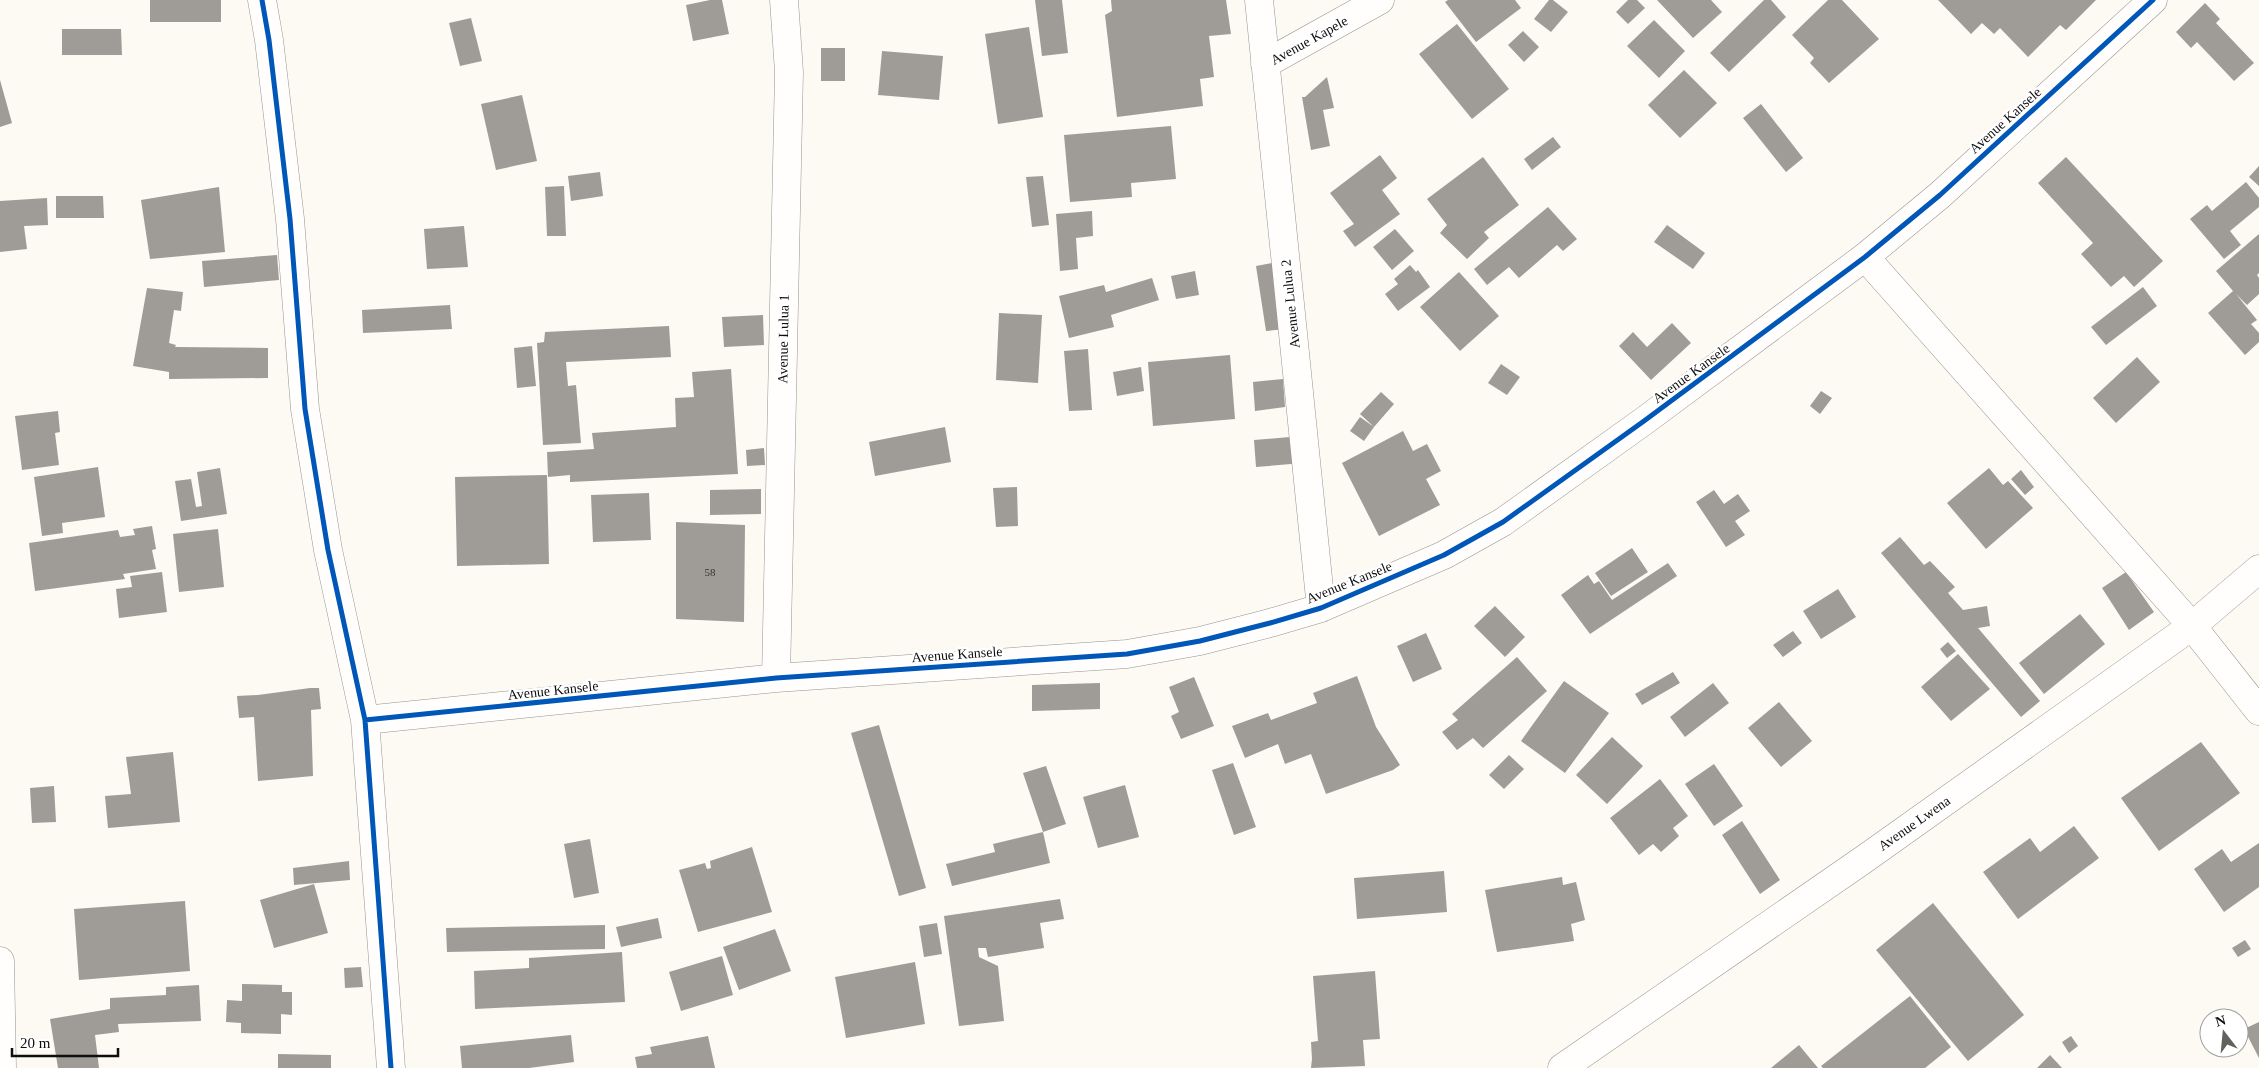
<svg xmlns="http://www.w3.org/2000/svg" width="2259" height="1068" font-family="'Times New Roman',serif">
<rect width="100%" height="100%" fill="#fcfaf2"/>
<path fill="#9f9c98" d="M 150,0 L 221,0 L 221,22 L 150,22 Z
M 710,0 L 722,0 L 729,34 L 693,41 L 686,5 Z
M 1035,0 L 1062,0 L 1068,53 L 1042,56 Z
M 1111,0 L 1226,0 L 1231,34 L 1209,36 L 1214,77 L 1200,79 L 1203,106 L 1117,117 L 1105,15 L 1112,11 Z
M 1448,0 L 1515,0 L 1521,8 L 1476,42 L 1445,2 Z
M 1549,0 L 1553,0 L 1568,12 L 1551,32 L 1534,19 Z
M 1628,0 L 1637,0 L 1645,8 L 1628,24 L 1616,12 Z
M 1657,0 L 1711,0 L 1722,12 L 1693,38 Z
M 1764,0 L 1771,0 L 1786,17 L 1729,72 L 1710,53 Z
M 1828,0 L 1842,0 L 1879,39 L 1829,83 L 1810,63 L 1814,58 L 1792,35 Z
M 1938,0 L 2096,0 L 2066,30 L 2060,25 L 2028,57 L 2000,28 L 1994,34 L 1982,23 L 1971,34 Z
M 2205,3 L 2220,19 L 2216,23 L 2254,63 L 2234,81 L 2197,42 L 2191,48 L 2176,32 Z
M 471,18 L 482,61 L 460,66 L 449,23 Z
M 1654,20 L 1685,51 L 1659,78 L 1627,46 Z
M 1457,24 L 1509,89 L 1472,119 L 1419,54 Z
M 1029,27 L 1043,117 L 998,124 L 985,34 Z
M 62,29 L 121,29 L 122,55 L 62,55 Z
M 1523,31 L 1539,47 L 1524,62 L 1508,45 Z
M 821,48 L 845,48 L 845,81 L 821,81 Z
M 882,51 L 943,56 L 939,100 L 878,95 Z
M 1684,70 L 1717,103 L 1680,138 L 1648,105 Z
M 1327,77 L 1334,108 L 1323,110 L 1330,146 L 1311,150 L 1302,97 L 1305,97 Z
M 0,80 L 12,123 L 0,127 Z
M 522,95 L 537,161 L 496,170 L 481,104 Z
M 1761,104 L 1803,158 L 1786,172 L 1743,118 Z
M 1171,126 L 1176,179 L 1131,183 L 1132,197 L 1070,202 L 1064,135 Z
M 1553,137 L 1561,147 L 1532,170 L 1524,159 Z
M 1380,155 L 1397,178 L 1382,190 L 1400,214 L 1355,247 L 1343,231 L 1354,224 L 1330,193 Z
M 1483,157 L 1519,205 L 1484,232 L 1489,238 L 1467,259 L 1440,233 L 1447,225 L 1427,199 Z
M 2066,157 L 2163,261 L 2134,287 L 2124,276 L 2111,287 L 2081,254 L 2093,243 L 2038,183 Z
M 2259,166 L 2259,186 L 2249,177 Z
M 600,172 L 603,196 L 571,201 L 568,176 Z
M 1043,176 L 1049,225 L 1032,227 L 1026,177 Z
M 2246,182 L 2259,198 L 2259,207 L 2230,231 L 2241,245 L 2224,259 L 2190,219 L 2207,205 L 2212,211 Z
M 564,186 L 566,236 L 547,236 L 545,187 Z
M 219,187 L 225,252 L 150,259 L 141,200 Z
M 56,196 L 103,196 L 104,218 L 56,218 Z
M 47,198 L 48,225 L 24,226 L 27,249 L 0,252 L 0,201 Z
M 1548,207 L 1577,239 L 1563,251 L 1557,245 L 1519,278 L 1509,267 L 1487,285 L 1474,269 Z
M 1092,211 L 1093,236 L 1076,238 L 1078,269 L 1060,271 L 1056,214 Z
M 1667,225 L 1705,253 L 1693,269 L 1654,242 Z
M 464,226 L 468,267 L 427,269 L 424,229 Z
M 1395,229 L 1414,251 L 1392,270 L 1373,247 Z
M 2259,234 L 2259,273 L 2257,275 L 2259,278 L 2259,294 L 2247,305 L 2236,294 L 2257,320 L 2251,324 L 2259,333 L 2259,342 L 2245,355 L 2208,313 L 2233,291 L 2216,271 Z
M 277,255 L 279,280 L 204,287 L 202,261 Z
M 1283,261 L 1287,329 L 1266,331 L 1256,266 Z
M 1410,265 L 1416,272 L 1418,270 L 1430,287 L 1398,311 L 1385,294 L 1398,284 L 1394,279 Z
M 1195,271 L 1199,295 L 1176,299 L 1171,276 Z
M 1459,272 L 1499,316 L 1460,351 L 1420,307 Z
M 1152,278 L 1159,300 L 1111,315 L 1114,327 L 1069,338 L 1059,296 L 1104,285 L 1106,292 Z
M 2143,287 L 2157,306 L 2106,345 L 2091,327 Z
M 147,288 L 183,292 L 181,311 L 174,310 L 169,343 L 176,345 L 175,347 L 268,348 L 268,378 L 169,379 L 169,372 L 133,366 Z
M 450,305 L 452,329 L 363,333 L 362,310 Z
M 999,313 L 1042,315 L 1038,383 L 996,380 Z
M 763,315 L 764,345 L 724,347 L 722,317 Z
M 1672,323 L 1691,343 L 1651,380 L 1619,346 L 1633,332 L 1647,347 Z
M 669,326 L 671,357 L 566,362 L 568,386 L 576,385 L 581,443 L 543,445 L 537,343 L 544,342 L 545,332 Z
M 532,346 L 536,386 L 517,388 L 514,348 Z
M 1088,349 L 1092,410 L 1069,411 L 1064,351 Z
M 1230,355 L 1235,419 L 1153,426 L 1148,362 Z
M 2137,357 L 2160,382 L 2116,423 L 2093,398 Z
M 1501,364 L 1520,377 L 1507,395 L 1488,383 Z
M 1141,367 L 1144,391 L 1117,396 L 1113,372 Z
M 731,369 L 738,474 L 570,482 L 570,475 L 548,477 L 547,452 L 594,449 L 592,433 L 676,427 L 675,398 L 694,397 L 692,372 Z
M 1283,379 L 1285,407 L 1255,411 L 1253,382 Z
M 1821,391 L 1832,398 L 1820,414 L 1810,406 Z
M 1381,392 L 1394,404 L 1374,427 L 1360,414 Z
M 58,411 L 60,432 L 55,433 L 59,465 L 22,470 L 15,416 Z
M 1360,417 L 1374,427 L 1364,441 L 1350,431 Z
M 945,427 L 951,462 L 875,476 L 869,442 Z
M 1403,431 L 1413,451 L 1427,444 L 1441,471 L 1426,479 L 1440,505 L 1379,536 L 1342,463 Z
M 1301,436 L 1303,463 L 1256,467 L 1254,440 Z
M 764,448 L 765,465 L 747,466 L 746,450 Z
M 98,467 L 105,517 L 62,523 L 63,533 L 42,536 L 34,477 Z
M 220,468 L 227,514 L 181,521 L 175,481 L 191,479 L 196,507 L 202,506 L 197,472 Z
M 1989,468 L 2003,485 L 2008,481 L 2033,508 L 1986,549 L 1947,503 Z
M 2021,470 L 2034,487 L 2025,495 L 2011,479 Z
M 547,475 L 549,564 L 457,566 L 455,477 Z
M 1017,487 L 1018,526 L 996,527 L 993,488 Z
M 761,489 L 761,514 L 710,515 L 710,490 Z
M 1714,490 L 1724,504 L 1738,494 L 1750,511 L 1735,521 L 1745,535 L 1726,547 L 1696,502 Z
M 649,493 L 651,540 L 593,542 L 591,495 Z
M 676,522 L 745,525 L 744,622 L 676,619 Z
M 152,526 L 156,549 L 152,550 L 156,569 L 123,574 L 125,579 L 35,591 L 29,543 L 118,530 L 120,537 L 135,535 L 133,529 Z
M 218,529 L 224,587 L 179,592 L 173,534 Z
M 1900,537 L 1924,565 L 1930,561 L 1955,587 L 1948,593 L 1963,610 L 1987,606 L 1990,626 L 1978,628 L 2040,701 L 2021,717 L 1881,553 Z
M 1632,548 L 1648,572 L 1611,596 L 1595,573 Z
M 1668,563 L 1677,576 L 1590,634 L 1561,595 L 1588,575 L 1594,584 L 1599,581 L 1612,600 Z
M 162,572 L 167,612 L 119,618 L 116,589 L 132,587 L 130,576 Z
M 2126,572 L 2154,612 L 2129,630 L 2102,588 Z
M 1838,589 L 1856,617 L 1821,639 L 1803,611 Z
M 1495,606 L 1525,637 L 1505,657 L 1474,626 Z
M 2080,614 L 2105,644 L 2044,694 L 2019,663 Z
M 1793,631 L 1802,643 L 1783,657 L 1773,645 Z
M 1426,633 L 1442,669 L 1413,682 L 1397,646 Z
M 1948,642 L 1956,651 L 1947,658 L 1940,649 Z
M 1958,654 L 1990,689 L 1951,721 L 1921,687 Z
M 1517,657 L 1547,691 L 1483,748 L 1473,738 L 1457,750 L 1442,732 L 1458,720 L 1452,714 Z
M 1673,672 L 1680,683 L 1642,705 L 1635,694 Z
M 1357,676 L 1376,727 L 1400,765 L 1393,770 L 1326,794 L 1311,754 L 1285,764 L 1278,744 L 1245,758 L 1232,726 L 1268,713 L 1271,720 L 1317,703 L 1313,693 Z
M 1194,677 L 1214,726 L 1181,739 L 1171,716 L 1179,712 L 1169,687 Z
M 1564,681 L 1609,713 L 1565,773 L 1521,741 Z
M 1100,683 L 1100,709 L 1032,711 L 1032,685 Z
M 1713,683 L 1729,703 L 1685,737 L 1670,717 Z
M 310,688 L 319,688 L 321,709 L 311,710 L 313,776 L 258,781 L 254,717 L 239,718 L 237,696 L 258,695 Z
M 1779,702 L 1812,741 L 1781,767 L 1748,728 Z
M 879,725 L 926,888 L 899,896 L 851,733 Z
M 1612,737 L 1643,766 L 1607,804 L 1576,775 Z
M 2201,742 L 2240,793 L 2159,851 L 2121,798 Z
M 173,752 L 180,822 L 108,828 L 105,796 L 131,794 L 126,757 Z
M 1509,755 L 1524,769 L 1504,789 L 1489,775 Z
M 1233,763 L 1256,827 L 1234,835 L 1212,770 Z
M 1714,764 L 1743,806 L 1714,826 L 1685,784 Z
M 1046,766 L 1066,824 L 1043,832 L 1050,863 L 952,886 L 946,864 L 995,852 L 993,844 L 1043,832 L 1023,773 Z
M 1660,779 L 1688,816 L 1673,828 L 1679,836 L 1661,852 L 1653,844 L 1639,855 L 1610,818 Z
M 1125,785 L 1139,837 L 1098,848 L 1083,797 Z
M 54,786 L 56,822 L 32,823 L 30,788 Z
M 1742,821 L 1780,880 L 1760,894 L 1722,835 Z
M 2074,826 L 2099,858 L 2018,919 L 1983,872 L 2030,838 L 2040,852 Z
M 590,839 L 599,893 L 574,898 L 564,844 Z
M 2259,843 L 2259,887 L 2224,912 L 2194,869 L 2222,849 L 2231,862 Z
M 752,847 L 772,912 L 698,932 L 679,870 L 705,863 L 707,869 L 711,868 L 710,861 Z
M 349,861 L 350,880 L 294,885 L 293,868 Z
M 1444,871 L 1447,912 L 1357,919 L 1354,878 Z
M 1562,877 L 1563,885 L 1576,882 L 1585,920 L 1571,924 L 1574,941 L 1497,952 L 1485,890 Z
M 314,884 L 328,933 L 274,948 L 260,900 Z
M 1060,899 L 1064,919 L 1040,923 L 1044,948 L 988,957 L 986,948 L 978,948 L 979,957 L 998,966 L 1004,1021 L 959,1026 L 944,916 Z
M 185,901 L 190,971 L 79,980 L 74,909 Z
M 1933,903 L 2024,1015 L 1968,1061 L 1876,950 Z
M 658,918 L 662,938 L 621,947 L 616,927 Z
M 937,923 L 942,954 L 924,957 L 919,926 Z
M 605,925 L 605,949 L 447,952 L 446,928 Z
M 775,929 L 791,971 L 739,990 L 723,947 Z
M 2245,940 L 2251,949 L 2238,957 L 2232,948 Z
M 622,952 L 625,1002 L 475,1009 L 474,971 L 529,968 L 529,958 Z
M 722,956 L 733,995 L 681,1011 L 669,972 Z
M 915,962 L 925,1024 L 846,1038 L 835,977 Z
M 361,967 L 363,987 L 345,988 L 344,968 Z
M 1375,971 L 1380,1039 L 1363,1040 L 1365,1066 L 1311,1068 L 1312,1059 L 1311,1042 L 1318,1041 L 1313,976 Z
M 242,984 L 282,985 L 282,992 L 292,992 L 292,1015 L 281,1014 L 281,1034 L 241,1033 L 241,1023 L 226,1022 L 227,1000 L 242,1001 Z
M 199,985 L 201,1021 L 118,1024 L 119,1032 L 95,1035 L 99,1068 L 58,1068 L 50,1019 L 110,1009 L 110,998 L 166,995 L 166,987 Z
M 1910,996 L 1951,1047 L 1925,1068 L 1823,1068 L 1821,1066 Z
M 2259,1022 L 2259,1058 L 2244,1029 Z
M 571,1035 L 574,1062 L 529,1068 L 462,1068 L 460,1046 Z
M 708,1036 L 715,1068 L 637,1068 L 635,1057 L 652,1054 L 650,1047 Z
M 2071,1036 L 2078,1046 L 2069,1053 L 2062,1042 Z
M 1799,1045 L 1818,1068 L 1771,1068 Z
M 278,1054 L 331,1055 L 331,1068 L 278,1068 Z
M 2050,1055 L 2062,1068 L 2037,1068 Z"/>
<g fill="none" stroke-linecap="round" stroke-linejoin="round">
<g stroke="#959491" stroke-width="29">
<path id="minor" d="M 262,0 L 269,40 L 290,219 L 305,409 L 328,550 L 365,720 L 391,1068
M 1259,0 L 1321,608
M 1265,64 L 1380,0
M 1865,257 L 2192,626 L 2259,711
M 776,678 L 789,72 L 784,0
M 365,720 L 776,678 L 1127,654 L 1200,641 L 1270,623 L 1321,608 L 1444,555 L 1503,522 L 1644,421 L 1865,257 L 1940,195 L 2153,0
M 0,961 L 2,1068
M 1562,1068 L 1863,860 L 2192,626 L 2259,569"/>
</g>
<use href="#minor" stroke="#fffefd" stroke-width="28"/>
<g stroke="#fff" stroke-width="8">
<path id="cycleway" d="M 262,0 L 269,40 L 290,219 L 305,409 L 328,550 L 365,720 L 391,1068
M 365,720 L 776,678 L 1127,654 L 1200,641 L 1270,623 L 1321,608 L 1444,555 L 1503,522 L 1644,421 L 1865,257 L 1940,195 L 2153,0"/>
</g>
<use href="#cycleway" stroke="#0057b8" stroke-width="5"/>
</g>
<g text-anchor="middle" stroke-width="5" stroke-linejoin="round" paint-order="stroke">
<g font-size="11" fill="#323230">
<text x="710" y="576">58</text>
</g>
<g font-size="14" fill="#0e0e0e" stroke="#fff">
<text transform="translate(1309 40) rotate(-29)" y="5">Avenue Kapele</text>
<text transform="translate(2005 120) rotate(-42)" y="5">Avenue Kansele</text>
<text transform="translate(1290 304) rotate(-96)" y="5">Avenue Lulua 2</text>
<text transform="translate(783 339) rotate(-89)" y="5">Avenue Lulua 1</text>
<text transform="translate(1691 373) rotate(-36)" y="5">Avenue Kansele</text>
<text transform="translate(1349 582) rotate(-22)" y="5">Avenue Kansele</text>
<text transform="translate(957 654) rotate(-4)" y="5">Avenue Kansele</text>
<text transform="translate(553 690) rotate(-6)" y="5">Avenue Kansele</text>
<text transform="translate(1914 823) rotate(-35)" y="5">Avenue Lwena</text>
</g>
</g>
<g transform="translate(2224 1033) rotate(344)"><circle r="24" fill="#ffffff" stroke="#9f9f9f"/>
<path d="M0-4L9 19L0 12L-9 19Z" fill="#61615e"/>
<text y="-8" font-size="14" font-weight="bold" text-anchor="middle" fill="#0e0e0e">N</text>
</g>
<path d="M12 1048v8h106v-8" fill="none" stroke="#0e0e0e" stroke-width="2.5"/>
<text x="20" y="1048" font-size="15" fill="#0e0e0e" stroke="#ffffff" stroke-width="4" paint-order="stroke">20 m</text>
</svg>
